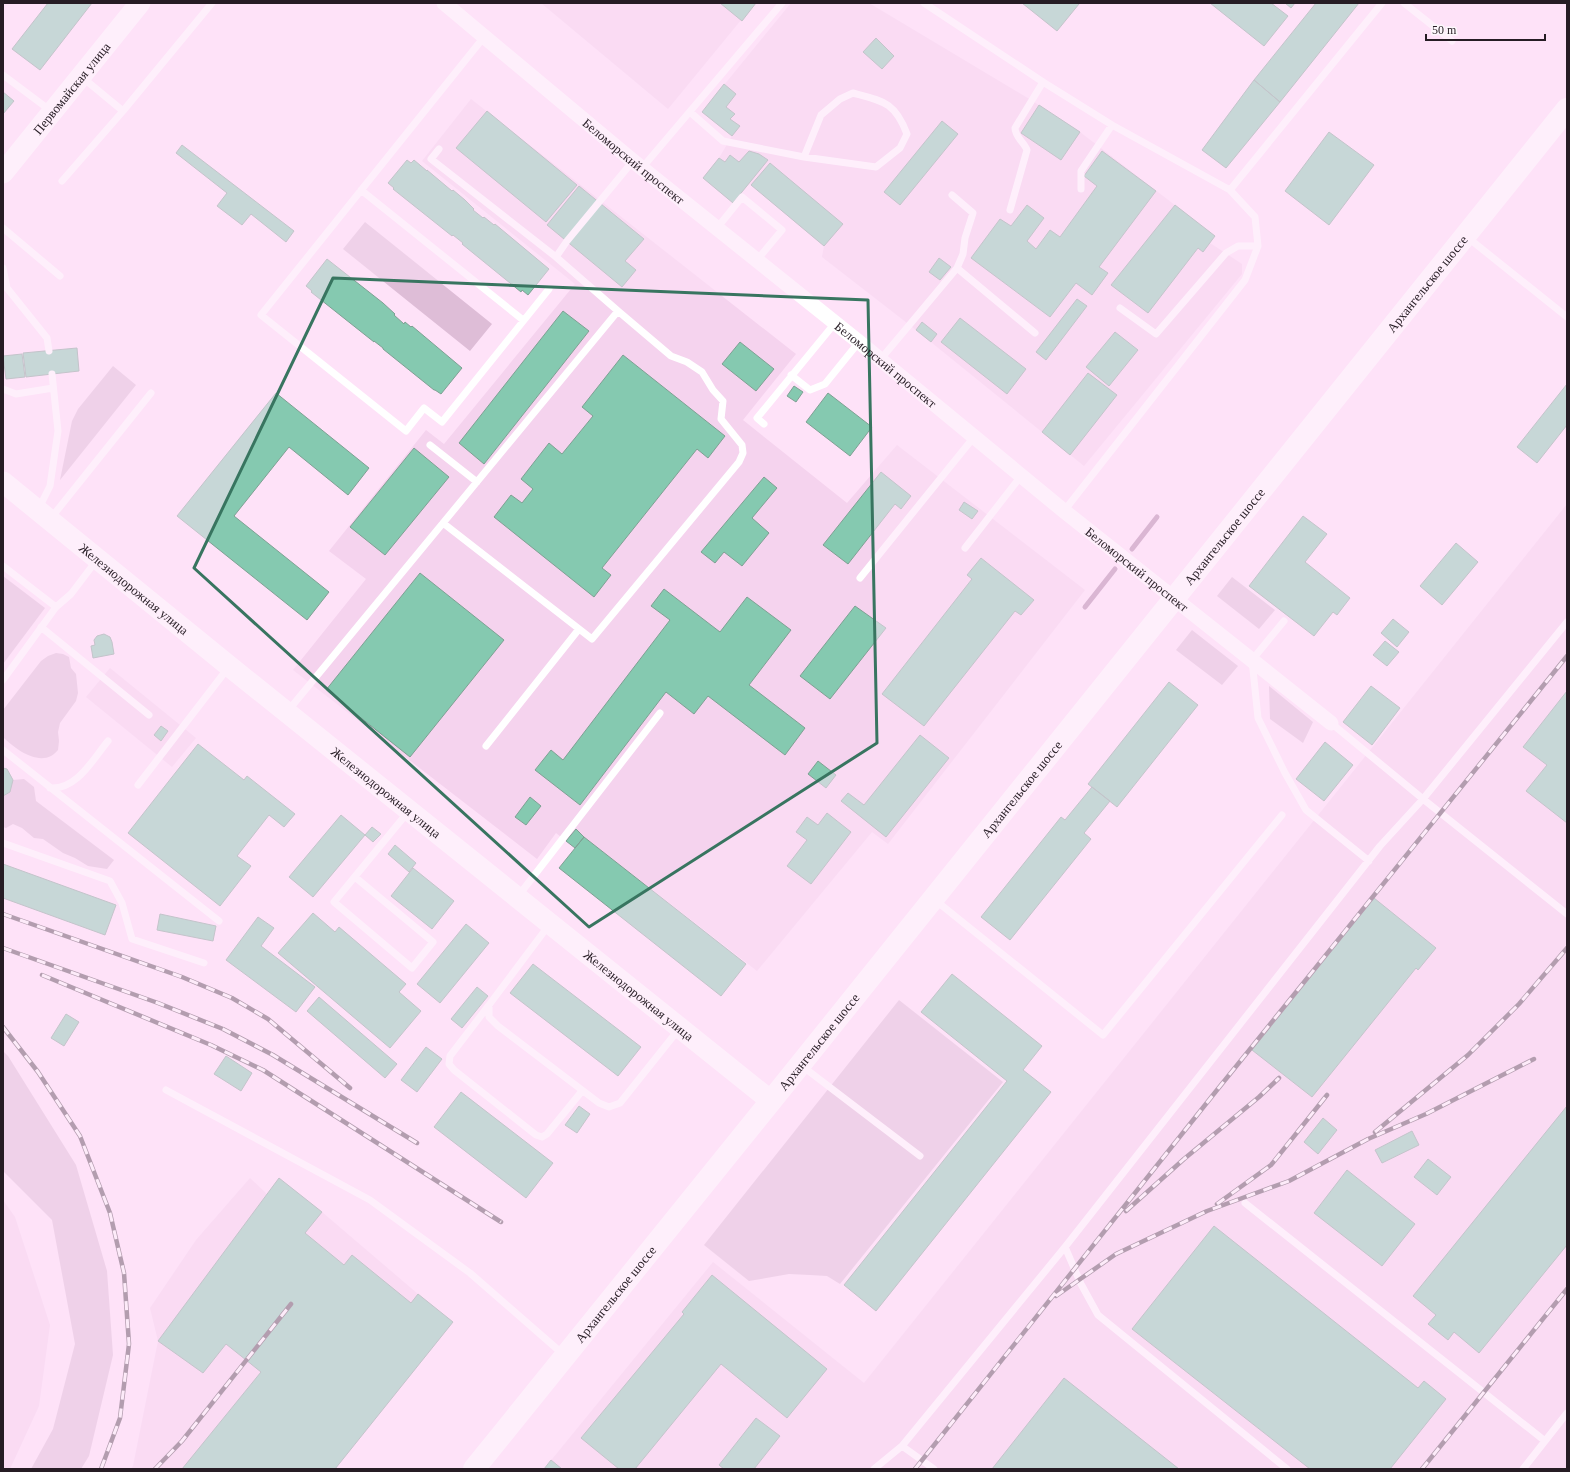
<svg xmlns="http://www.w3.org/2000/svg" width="1570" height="1472" font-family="Georgia,serif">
<rect width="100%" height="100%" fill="#fee2f8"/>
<path fill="#f5d3ee" d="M 541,3 L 755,3 L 668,109 Z
M 791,3 L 869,3 L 1031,100 L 1080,132 L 1215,236 L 1210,243 L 1242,264 L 1242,274 L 1084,466 L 916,330 L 822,257 L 824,246 L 751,185 L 749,183 L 733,203 L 703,178 L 719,158 L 732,136 L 702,112 Z
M 471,99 L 796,354 L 743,420 L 847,503 L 897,445 L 1085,590 L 888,844 L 872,832 L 757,971 L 584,837 L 575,848 L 556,833 L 537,859 L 293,670 L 366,579 L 329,551 L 426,430 L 444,444 L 575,284 L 422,161 Z
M 1567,504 L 1567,1469 L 544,1469 L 713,1262 L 864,1383 Z
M 110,668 L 196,738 L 172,767 L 86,697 Z
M 250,1178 L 267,1194 L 279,1178 L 322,1212 L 418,1294 L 453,1322 L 335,1469 L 131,1469 L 133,1466 L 158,1341 L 150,1308 L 196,1240 Z
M 3,1200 L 15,1217 L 50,1325 L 39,1406 L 10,1469 L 3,1469 Z"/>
<path fill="#debdd7" d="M 365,222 L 492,324 L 470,351 L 343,249 Z
M 113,366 L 136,385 L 60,480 L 72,421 L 78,409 Z
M 3,576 L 45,608 L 3,664 Z
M 1232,577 L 1275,610 L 1259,629 L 1217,596 Z
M 1192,630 L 1238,666 L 1222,685 L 1176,650 Z
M 56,653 L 63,654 L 69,657 L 71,668 L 76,674 L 78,693 L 76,701 L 60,723 L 58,732 L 59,741 L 58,750 C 56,752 53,755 51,756 C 35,764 14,748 3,737 L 3,710 L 41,661 L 48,656 Z
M 1269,686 L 1313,722 L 1303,743 L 1270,719 Z
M 24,779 L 34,787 L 36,801 L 114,860 L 107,869 L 88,866 L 75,858 L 63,853 L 43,839 L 34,838 L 22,828 L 13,824 L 6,828 L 3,827 L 3,796 L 10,792 L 13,780 Z
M 899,1000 L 1003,1082 L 840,1284 L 827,1276 L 810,1275 L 789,1274 L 749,1281 L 704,1245 Z
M 3,1051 L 8,1056 L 76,1165 L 107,1271 L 113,1355 L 89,1456 L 81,1469 L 31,1469 L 53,1429 L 75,1344 L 52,1220 L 3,1171 Z"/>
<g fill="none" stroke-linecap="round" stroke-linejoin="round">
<path stroke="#af80a6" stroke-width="5" d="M 1132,549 L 1157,517
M 1085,607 L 1115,569"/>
</g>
<path fill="#85c9b0" stroke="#7ea093" d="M 48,3 L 92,3 L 40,70 L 12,49 Z
M 720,3 L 756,3 L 742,21 Z
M 1022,3 L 1078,3 L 1079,4 L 1057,31 Z
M 1210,3 L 1271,3 L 1288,16 L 1264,46 Z
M 1285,3 L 1295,3 L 1291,8 Z
M 1316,3 L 1359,3 L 1280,102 L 1254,80 Z
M 876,38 L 894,56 L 882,69 L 863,52 Z
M 1254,80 L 1280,102 L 1226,168 L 1202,150 Z
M 724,84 L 736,94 L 726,107 L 735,114 L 730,119 L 740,126 L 732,136 L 702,112 Z
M 3,92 L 14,101 L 3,114 Z
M 1039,105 L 1080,132 L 1061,160 L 1021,133 Z
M 487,111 L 577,185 L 546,222 L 456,148 Z
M 942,121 L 958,134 L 900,205 L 884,192 Z
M 1329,132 L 1374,165 L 1329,225 L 1285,191 Z
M 182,145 L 294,231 L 286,242 L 251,214 L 242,225 L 217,206 L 227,193 L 176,153 Z
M 749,151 L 759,154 L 768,160 L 733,203 L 703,178 L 719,158 L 725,162 L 730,155 L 739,162 Z
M 1102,151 L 1156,191 L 1099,267 L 1108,273 L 1092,295 L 1076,283 L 1050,317 L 971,258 L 1000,219 L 1011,226 L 1027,205 L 1044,218 L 1027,241 L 1036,249 L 1050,230 L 1060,237 L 1097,186 L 1084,176 Z
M 407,160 L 411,163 L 414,160 L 427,171 L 427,170 L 452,191 L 453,190 L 465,200 L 474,209 L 473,210 L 483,218 L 484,217 L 494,225 L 495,224 L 549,269 L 528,295 L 522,290 L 521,292 L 462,244 L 463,243 L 453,235 L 452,236 L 393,189 L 394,188 L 388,183 Z
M 770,163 L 843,224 L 824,246 L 751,185 Z
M 579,186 L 644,239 L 625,261 L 636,270 L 622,287 L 547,225 Z
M 1175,205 L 1215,236 L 1203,252 L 1198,248 L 1148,313 L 1111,285 Z
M 939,258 L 951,267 L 940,280 L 929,272 Z
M 327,259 L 383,303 L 395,314 L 394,315 L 404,324 L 405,322 L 411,327 L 412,326 L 462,368 L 441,394 L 435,390 L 434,390 L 383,349 L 383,348 L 374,341 L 374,342 L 311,292 L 312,291 L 306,286 Z
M 1077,299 L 1087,306 L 1046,360 L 1036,352 Z
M 563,311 L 589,331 L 484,464 L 459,443 Z
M 960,318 L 1026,369 L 1007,394 L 941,342 Z
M 922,322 L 937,334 L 931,342 L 916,330 Z
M 1115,332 L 1138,350 L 1109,386 L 1086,367 Z
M 740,342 L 774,369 L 756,391 L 722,364 Z
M 77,348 L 79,371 L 26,377 L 23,353 Z
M 22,354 L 25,377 L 6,379 L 3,356 Z
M 623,355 L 725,436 L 708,458 L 697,449 L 602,568 L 611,575 L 594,597 L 494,517 L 511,495 L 522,503 L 533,489 L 521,479 L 549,443 L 562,454 L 593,416 L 582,407 Z
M 1088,373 L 1117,395 L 1070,455 L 1042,432 Z
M 1567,384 L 1567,425 L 1537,463 L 1517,447 Z
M 794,386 L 803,392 L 796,402 L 787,396 Z
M 276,393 L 369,468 L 348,495 L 289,447 L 234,516 L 329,592 L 307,620 L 177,516 Z
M 828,393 L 872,427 L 850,456 L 806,422 Z
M 414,448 L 449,477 L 385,555 L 350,527 Z
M 881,472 L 911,496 L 901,509 L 895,504 L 848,564 L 823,545 Z
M 764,477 L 777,488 L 752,518 L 769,533 L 742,566 L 724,552 L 715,563 L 701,552 Z
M 964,502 L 978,511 L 972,519 L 959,510 Z
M 1303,516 L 1327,534 L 1305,562 L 1350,598 L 1337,615 L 1333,612 L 1314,636 L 1249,586 Z
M 1456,543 L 1478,562 L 1442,605 L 1420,586 Z
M 981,558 L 1034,600 L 1021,615 L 1015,611 L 924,726 L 882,694 L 972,579 L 967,575 Z
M 420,573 L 504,640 L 410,757 L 326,690 Z
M 664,589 L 720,632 L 747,597 L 791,630 L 749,685 L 805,728 L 785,755 L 708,696 L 694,714 L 666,692 L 580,805 L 535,770 L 551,750 L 563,760 L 670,620 L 651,606 Z
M 855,606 L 886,628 L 830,699 L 800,676 Z
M 1393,619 L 1409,632 L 1397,647 L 1381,633 Z
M 104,634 L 110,637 L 112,642 L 114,654 L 93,658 L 91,646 L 95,645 L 94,640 L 97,636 Z
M 1385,641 L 1399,652 L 1387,666 L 1373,655 Z
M 1169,682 L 1198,705 L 1117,807 L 1088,784 Z
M 1371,686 L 1400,708 L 1372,745 L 1343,722 Z
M 1567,691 L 1567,823 L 1526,791 L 1547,765 L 1523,747 Z
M 161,726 L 168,731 L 161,741 L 154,735 Z
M 920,735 L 949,758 L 886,837 L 841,801 L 848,793 L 864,805 Z
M 1325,742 L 1353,765 L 1324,801 L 1296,779 Z
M 198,744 L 244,780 L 247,776 L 295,814 L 284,827 L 269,815 L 237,856 L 251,866 L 220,906 L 128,833 Z
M 818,761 L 836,775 L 826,788 L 808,774 Z
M 3,768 L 7,769 L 13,780 L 10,792 L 3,796 Z
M 1092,787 L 1110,801 L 1084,833 L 1091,839 L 1010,940 L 981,917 L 1061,817 L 1065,820 Z
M 530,797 L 541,806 L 526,825 L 515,817 Z
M 827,813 L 851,832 L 811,884 L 787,866 L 807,840 L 796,832 L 807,817 L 818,825 Z
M 341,815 L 365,835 L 313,897 L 289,877 Z
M 372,827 L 381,834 L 373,842 L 365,835 Z
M 576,829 L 584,837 L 575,848 L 566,841 Z
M 584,837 L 746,964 L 721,996 L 559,868 Z
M 395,845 L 416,863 L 409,872 L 388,854 Z
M 3,864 L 116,905 L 105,935 L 3,898 Z
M 413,868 L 454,901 L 432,929 L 391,896 Z
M 1374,898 L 1436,948 L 1418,970 L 1416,968 L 1312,1097 L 1252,1050 Z
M 313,913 L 335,932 L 339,927 L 406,984 L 399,992 L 421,1011 L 390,1048 L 278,953 Z
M 160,914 L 216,926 L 213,941 L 157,930 Z
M 258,917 L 274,928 L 261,946 L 315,987 L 296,1012 L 226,960 Z
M 466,924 L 489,943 L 440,1003 L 417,984 Z
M 533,964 L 641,1047 L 618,1076 L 510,993 Z
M 952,974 L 1042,1046 L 1023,1070 L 1051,1092 L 876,1311 L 844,1285 L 1007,1081 L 921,1012 Z
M 477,987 L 488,996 L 462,1028 L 451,1019 Z
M 319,997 L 397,1064 L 385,1078 L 307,1011 Z
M 66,1014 L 79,1022 L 64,1046 L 51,1038 Z
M 426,1047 L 442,1059 L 417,1092 L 401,1080 Z
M 226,1056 L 252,1073 L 241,1091 L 214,1074 Z
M 461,1092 L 553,1163 L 526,1198 L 434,1127 Z
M 579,1106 L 590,1114 L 577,1133 L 565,1125 Z
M 1567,1106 L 1567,1245 L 1479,1353 L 1454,1332 L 1448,1340 L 1428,1324 L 1436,1315 L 1413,1296 Z
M 1323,1118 L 1337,1130 L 1318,1154 L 1304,1142 Z
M 1412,1131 L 1419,1145 L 1382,1163 L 1375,1150 Z
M 1428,1159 L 1451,1177 L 1437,1195 L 1414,1177 Z
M 1347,1170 L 1415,1224 L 1382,1266 L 1314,1213 Z
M 279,1178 L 322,1212 L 305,1233 L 344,1265 L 352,1255 L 411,1303 L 418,1294 L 453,1322 L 335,1469 L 182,1469 L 261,1372 L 226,1344 L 203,1373 L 158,1341 Z
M 1214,1226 L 1418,1388 L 1424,1381 L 1446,1399 L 1390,1469 L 1310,1469 L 1132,1329 Z
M 712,1275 L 827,1369 L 787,1418 L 721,1364 L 635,1469 L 619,1469 L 581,1438 L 684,1314 L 682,1312 Z
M 1064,1378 L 1179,1469 L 992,1469 Z
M 756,1418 L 780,1436 L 754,1469 L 724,1469 L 719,1465 Z
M 551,1460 L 562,1469 L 544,1469 Z"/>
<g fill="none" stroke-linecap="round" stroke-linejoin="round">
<path stroke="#fff" stroke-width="7" d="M 924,3 L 1043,82 L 1112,125 L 1230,190 L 1382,3
M 1404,3 L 1452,41
M 484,37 L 261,315 L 406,431 L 424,408 L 442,422 L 549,289
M 3,75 L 51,111
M 83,78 L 123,111
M 690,112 L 723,141 L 804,157 L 876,167 L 900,148 L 907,134 C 895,102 883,101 853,93 L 840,99 L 821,115 L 804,157
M 642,168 L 782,3
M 62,181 L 123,111 L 212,3
M 1081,189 L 1081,171 L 1112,125
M 361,190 L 523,320
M 1010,210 L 1027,150 C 1024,142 1015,137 1015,128 L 1043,82
M 3,228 L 60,276
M 717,228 L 742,197 L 782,230 L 757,260
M 1467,237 L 1567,317
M 556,257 L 567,241 L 633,161
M 3,268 L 7,288 L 47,338 L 49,351
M 957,268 L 1035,333
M 1120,308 L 1156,334 L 1226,253 L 1238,246 L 1258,246
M 880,360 L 957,268 L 963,254 L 965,238 L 973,213 L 952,195
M 791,375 L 810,390 L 825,384 L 859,342
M 3,389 L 16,394 L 53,388
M 764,424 L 757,418 L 835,323
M 430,445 L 477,482
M 39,508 L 50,486 L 58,431 L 52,374
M 1064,511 L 1245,280 L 1258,246 L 1255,217 L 1230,190
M 51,518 L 151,393
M 443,523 L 592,639 L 739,462 L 743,453 L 742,445 L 721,419 L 723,401 L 713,390 L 702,372 L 687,362 L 671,356 L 618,311
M 965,548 L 1021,476
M 3,566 L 56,607
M 860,578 L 974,437
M 1284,621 L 1252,660 L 1258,718 L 1285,773 L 1306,810 L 1369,861
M 41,627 L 149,715
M 3,680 L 56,607 L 71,594 L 96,561
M 287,712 L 618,311 L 556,257 L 431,159 L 439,149
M 1331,723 L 1423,799 L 1567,914
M 486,746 L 579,629
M 3,750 L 219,921
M 138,785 L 228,668
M 50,788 C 77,790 93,759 108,741
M 3,843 L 110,881 L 122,903 L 132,939 L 204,963
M 355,877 L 433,942 L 412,968 L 334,902 L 408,812
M 519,895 L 660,713
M 935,900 L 1103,1035 L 1282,815
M 549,925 L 489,1005 L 489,1017 L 498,1026 L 599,1103 L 609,1107 L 620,1103 L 679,1029
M 489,1005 L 450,1056 L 449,1064 L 454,1070 L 536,1135 L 542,1137 L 547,1134 L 582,1091
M 802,1066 L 920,1156
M 166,1090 L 370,1200 L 470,1273 L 564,1355
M 1245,1203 L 1545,1441
M 1065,1247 L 1081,1284 L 1098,1315 L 1287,1469
M 902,1446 L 934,1469
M 874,1469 L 902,1446 L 1065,1247 L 1380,846 L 1423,799 L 1567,622
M 1523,1469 L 1567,1413"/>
<path stroke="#fff" stroke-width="15" id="s1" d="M 444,3 L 633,161 L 859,342 L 1064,511 L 1331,723"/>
<g stroke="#fff" stroke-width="21">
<path id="s2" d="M 3,173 L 140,3"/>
<path id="s3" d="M 3,482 L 229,666 L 771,1101"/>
</g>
<path stroke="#fff" stroke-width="22" id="s4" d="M 474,1469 L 771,1101 L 1567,109"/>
<g stroke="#5a4b57" stroke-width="4.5">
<path id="rail" d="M 3,914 L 182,977 L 232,998 L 268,1019 L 350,1088
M 3,948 L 158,1003 L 223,1029 L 273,1055 L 417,1143
M 42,975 L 211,1045 L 263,1070 L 501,1222
M 3,1027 L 38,1072 L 80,1136 L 110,1213 L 124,1273 L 129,1344 L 120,1418 L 101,1469
M 1375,1132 L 1468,1055 L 1519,1004 L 1567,948
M 1217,1204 L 1271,1165 L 1327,1095
M 1126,1211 L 1184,1159 L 1259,1097 L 1279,1078
M 1056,1296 L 1116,1254 L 1207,1211 L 1289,1181 L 1368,1139 L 1426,1114 L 1534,1059
M 155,1469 L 182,1441 L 291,1304
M 915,1469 L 1217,1090 L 1567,656
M 1422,1469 L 1567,1289"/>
</g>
<use href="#rail" stroke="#fcf7fb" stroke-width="3" stroke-dasharray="9" stroke-linecap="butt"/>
</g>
<path d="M0 0H1570V1472H0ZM 333,278 L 868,300 L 877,743 L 589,927 L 194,568 Z" fill="#fee2f8" fill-opacity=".55" fill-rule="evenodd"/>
<path fill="none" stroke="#387560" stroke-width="3" stroke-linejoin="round" d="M 333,278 L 868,300 L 877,743 L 589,927 L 194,568 Z"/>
<g text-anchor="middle" stroke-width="3" stroke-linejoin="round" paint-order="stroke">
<g font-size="13" fill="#261c24" stroke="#fcf7fb">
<text dy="5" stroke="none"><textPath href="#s2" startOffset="109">Первомайская улица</textPath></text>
<text dy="5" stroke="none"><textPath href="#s1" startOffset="247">Беломорский проспект</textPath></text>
<text dy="5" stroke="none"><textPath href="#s4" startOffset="1521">Архангельское шоссе</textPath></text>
<text dy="5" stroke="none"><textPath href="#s1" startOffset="571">Беломорский проспект</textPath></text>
<text dy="5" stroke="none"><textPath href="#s4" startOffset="1197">Архангельское шоссе</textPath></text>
<text dy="5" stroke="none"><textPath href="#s1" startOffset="895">Беломорский проспект</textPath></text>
<text dy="5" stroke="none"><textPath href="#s3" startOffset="169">Железнодорожная улица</textPath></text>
<text dy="5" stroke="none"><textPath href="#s4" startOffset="873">Архангельское шоссе</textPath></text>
<text dy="5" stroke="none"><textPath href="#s3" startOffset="493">Железнодорожная улица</textPath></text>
<text dy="5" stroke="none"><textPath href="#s3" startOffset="817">Железнодорожная улица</textPath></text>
<text dy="5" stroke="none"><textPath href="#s4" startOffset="549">Архангельское шоссе</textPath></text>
<text dy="5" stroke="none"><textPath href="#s4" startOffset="225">Архангельское шоссе</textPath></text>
</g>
</g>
<rect width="1570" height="1472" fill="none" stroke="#261c24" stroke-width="8"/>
<path d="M1426 34v6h119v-6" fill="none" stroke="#261c24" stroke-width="2"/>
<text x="1432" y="34" font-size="12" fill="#261c24" stroke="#fcf7fb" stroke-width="3" paint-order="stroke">50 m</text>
</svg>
